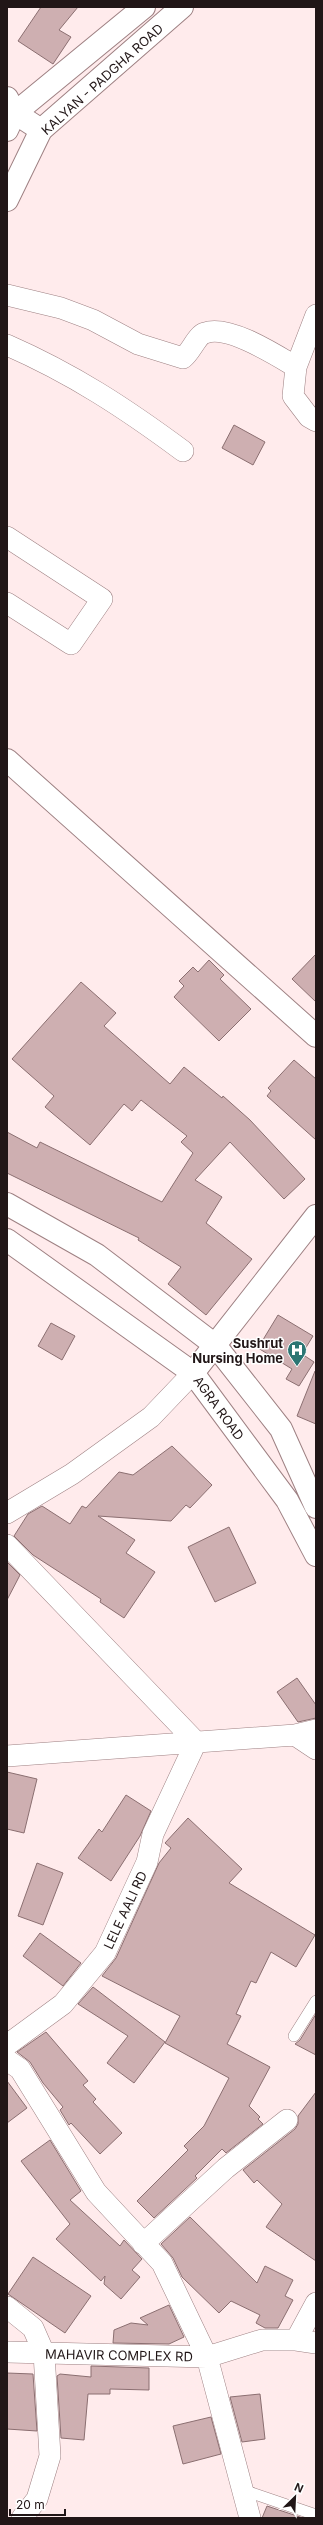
<svg xmlns="http://www.w3.org/2000/svg" width="323" height="2525" font-family="Inter,sans-serif">
<rect width="100%" height="100%" fill="#ffebec"/>
<path fill="#ceafb1" stroke="#8b6f71" d="M 41,7 L 78,7 L 59,30 L 71,37 L 53,64 L 18,41 Z
M 234,425 L 265,442 L 253,465 L 222,448 Z
M 316,954 L 316,1002 L 292,979 Z
M 209,960 L 224,975 L 220,979 L 251,1009 L 219,1041 L 174,997 L 184,986 L 179,981 L 193,967 L 198,972 Z
M 81,982 L 116,1013 L 104,1026 L 170,1084 L 184,1067 L 222,1098 L 223,1096 L 250,1120 L 305,1179 L 284,1199 L 230,1142 L 195,1180 L 222,1197 L 206,1223 L 252,1259 L 206,1315 L 168,1284 L 181,1267 L 138,1240 L 139,1238 L 7,1173 L 7,1132 L 37,1148 L 40,1142 L 162,1202 L 193,1153 L 181,1142 L 187,1136 L 141,1100 L 132,1111 L 124,1104 L 90,1145 L 45,1107 L 54,1096 L 12,1059 Z
M 294,1060 L 316,1079 L 316,1140 L 267,1096 L 271,1091 L 268,1088 Z
M 278,1315 L 313,1336 L 302,1354 L 314,1362 L 299,1386 L 286,1379 L 292,1369 L 258,1348 Z
M 51,1323 L 75,1336 L 62,1360 L 38,1346 Z
M 315,1371 L 316,1371 L 316,1424 L 297,1416 Z
M 172,1446 L 212,1485 L 190,1508 L 186,1505 L 171,1521 L 98,1516 L 135,1540 L 126,1553 L 155,1572 L 124,1618 L 100,1602 L 101,1599 L 33,1555 L 14,1536 L 28,1514 L 42,1506 L 70,1524 L 82,1506 L 86,1508 L 119,1472 L 133,1475 Z
M 229,1527 L 256,1583 L 215,1602 L 188,1547 Z
M 7,1562 L 20,1575 L 7,1600 Z
M 297,1678 L 316,1705 L 316,1718 L 298,1722 L 277,1692 Z
M 7,1772 L 37,1779 L 24,1833 L 7,1829 Z
M 126,1795 L 151,1811 L 140,1836 L 111,1881 L 78,1858 L 99,1829 L 102,1832 Z
M 188,1818 L 242,1869 L 229,1883 L 315,1935 L 296,1967 L 271,1952 L 256,1983 L 251,1981 L 236,2014 L 241,2016 L 227,2044 L 270,2067 L 249,2106 L 260,2117 L 258,2119 L 263,2124 L 226,2153 L 222,2149 L 195,2176 L 197,2178 L 154,2218 L 137,2201 L 188,2150 L 184,2146 L 204,2126 L 229,2078 L 165,2043 L 180,2016 L 102,1976 L 116,1958 L 159,1863 L 171,1848 L 165,1843 Z
M 37,1863 L 63,1873 L 43,1925 L 18,1916 Z
M 40,1933 L 81,1963 L 63,1986 L 23,1956 Z
M 93,1987 L 165,2042 L 134,2083 L 107,2063 L 128,2036 L 78,2004 Z
M 316,2014 L 316,2055 L 295,2044 L 300,2040 Z
M 46,2032 L 88,2081 L 83,2085 L 96,2099 L 93,2102 L 122,2133 L 100,2154 L 71,2123 L 69,2125 L 60,2110 L 63,2107 L 43,2083 L 30,2062 L 17,2052 Z
M 7,2081 L 27,2108 L 7,2123 Z
M 316,2092 L 316,2261 L 266,2227 L 282,2204 L 257,2180 L 254,2183 L 243,2170 L 295,2129 L 298,2124 L 298,2116 Z
M 50,2140 L 81,2191 L 70,2200 L 120,2246 L 124,2240 L 142,2259 L 132,2270 L 140,2277 L 121,2299 L 104,2284 L 105,2276 L 101,2281 L 56,2239 L 70,2224 L 21,2161 Z
M 190,2217 L 257,2283 L 265,2266 L 293,2280 L 285,2296 L 293,2300 L 278,2328 L 265,2328 L 256,2323 L 260,2315 L 231,2301 L 219,2313 L 182,2277 L 173,2258 L 161,2244 Z
M 33,2257 L 91,2296 L 65,2333 L 8,2294 Z
M 169,2305 L 184,2337 L 169,2344 L 113,2343 L 114,2330 L 131,2323 L 148,2325 L 140,2318 Z
M 91,2366 L 149,2368 L 149,2390 L 110,2389 L 110,2394 L 88,2394 L 84,2440 L 61,2438 L 57,2376 L 60,2374 L 91,2377 Z
M 7,2373 L 33,2374 L 37,2431 L 7,2429 Z
M 260,2394 L 265,2439 L 242,2442 L 230,2397 Z
M 211,2417 L 221,2454 L 183,2464 L 173,2426 Z
M 267,2506 L 303,2518 L 262,2518 Z"/>
<g fill="none" stroke-linecap="round" stroke-linejoin="round">
<g stroke="#9e8183" stroke-width="12">
<path id="service" d="M 294,2036 L 316,2001
M 243,2490 L 316,2515"/>
</g>
<g stroke="#9e8183" stroke-width="22">
<path id="minor" d="M 7,295 L 61,308 L 93,320 L 138,344 L 183,358 C 191,352 197,335 205,333 C 228,324 276,355 296,367 L 316,315
M 7,345 C 73,374 125,408 183,451
M 296,367 L 293,396 L 309,417 L 316,421
M 7,537 L 102,599 L 71,644 L 7,603
M 7,1513 L 72,1474 L 151,1417 L 193,1373
M 7,1545 L 196,1742 L 153,1834 L 147,1862 L 105,1953 L 63,2004 L 7,2045
M 295,1735 L 316,1749
M 7,1756 L 295,1735 L 316,1730
M 7,2060 L 20,2069 L 96,2192 L 162,2263 L 207,2357 L 250,2518
M 143,2244 L 226,2168 L 287,2120
M 7,2307 L 33,2328 L 44,2353 L 50,2456 L 37,2499 L 22,2518
M 296,2340 L 316,2303
M 7,2352 L 207,2357 L 262,2340 L 296,2340 L 316,2343"/>
</g>
<g stroke="#9e8183" stroke-width="24">
<path id="tertiary" d="M 7,98 L 15,113 L 41,130
M 7,760 L 316,1036
M 193,1373 L 316,1216"/>
</g>
<g stroke="#9e8183" stroke-width="24">
<path id="secondary" d="M 7,130 L 15,113 L 144,7
M 7,200 L 41,130 L 182,7"/>
</g>
<g stroke="#9e8183" stroke-width="24">
<path id="primary" d="M 7,1204 L 97,1255 L 215,1345 L 281,1429 L 316,1507
M 7,1240 L 193,1373 L 287,1500 L 316,1555"/>
</g>
<use href="#service" stroke="#fff" stroke-width="11"/>
<use href="#minor" stroke="#fff" stroke-width="21"/>
<use href="#tertiary" stroke="#fff" stroke-width="22"/>
<use href="#secondary" stroke="#fff" stroke-width="22"/>
<use href="#primary" stroke="#fff" stroke-width="22"/>
</g>
<defs>
<g id="hospital-pin" transform="scale(1)"><path d="M0 17L-7.5 6A9.5 9.5 0 1 1 7.5 6Z" fill="#2b7573" stroke="#fff"/><path d="M-5-5h3v3.5h4V-5h3V5h-3V1.5h-4V5h-3Z" fill="#fff"/></g>
</defs>
<g fill-rule="evenodd">
<use href="#hospital-pin" x="297" y="1350"/>
</g>
<g text-anchor="middle" stroke-width="3" stroke-linejoin="round" paint-order="stroke">
<g font-size="13" fill="#211617" stroke="#fff">
<text transform="translate(102 79) rotate(-42)" y="5">KALYAN - PADGHA ROAD</text>
<text transform="translate(219 1408) rotate(54)" y="5">AGRA ROAD</text>
<text transform="translate(125 1910) rotate(-65)" y="5">LELE AALI RD</text>
<text transform="translate(119 2355) rotate(1)" y="5">MAHAVIR COMPLEX RD</text>
</g>
<g font-size="13" font-weight="bold" fill="#211617" stroke="#fff" text-anchor="end">
<text x="283" y="1348">Sushrut<tspan x="283" dy="15">Nursing Home</tspan></text>
</g>
</g>
<rect width="323" height="2525" fill="none" stroke="#211617" stroke-width="16"/>
<g transform="translate(295 2497) rotate(24)" stroke="#ffffff" stroke-width="3" paint-order="stroke">
<path d="M0-3L7 15L0 10L-7 15Z" fill="#211617"/>
<text y="-6" font-size="11" font-weight="bold" text-anchor="middle" fill="#211617">N</text>
</g>
<path d="M10 2509v6h55v-6" fill="none" stroke="#211617" stroke-width="2"/>
<text x="16" y="2509" font-size="12" fill="#211617" stroke="#ffffff" stroke-width="3" paint-order="stroke">20 m</text>
</svg>
